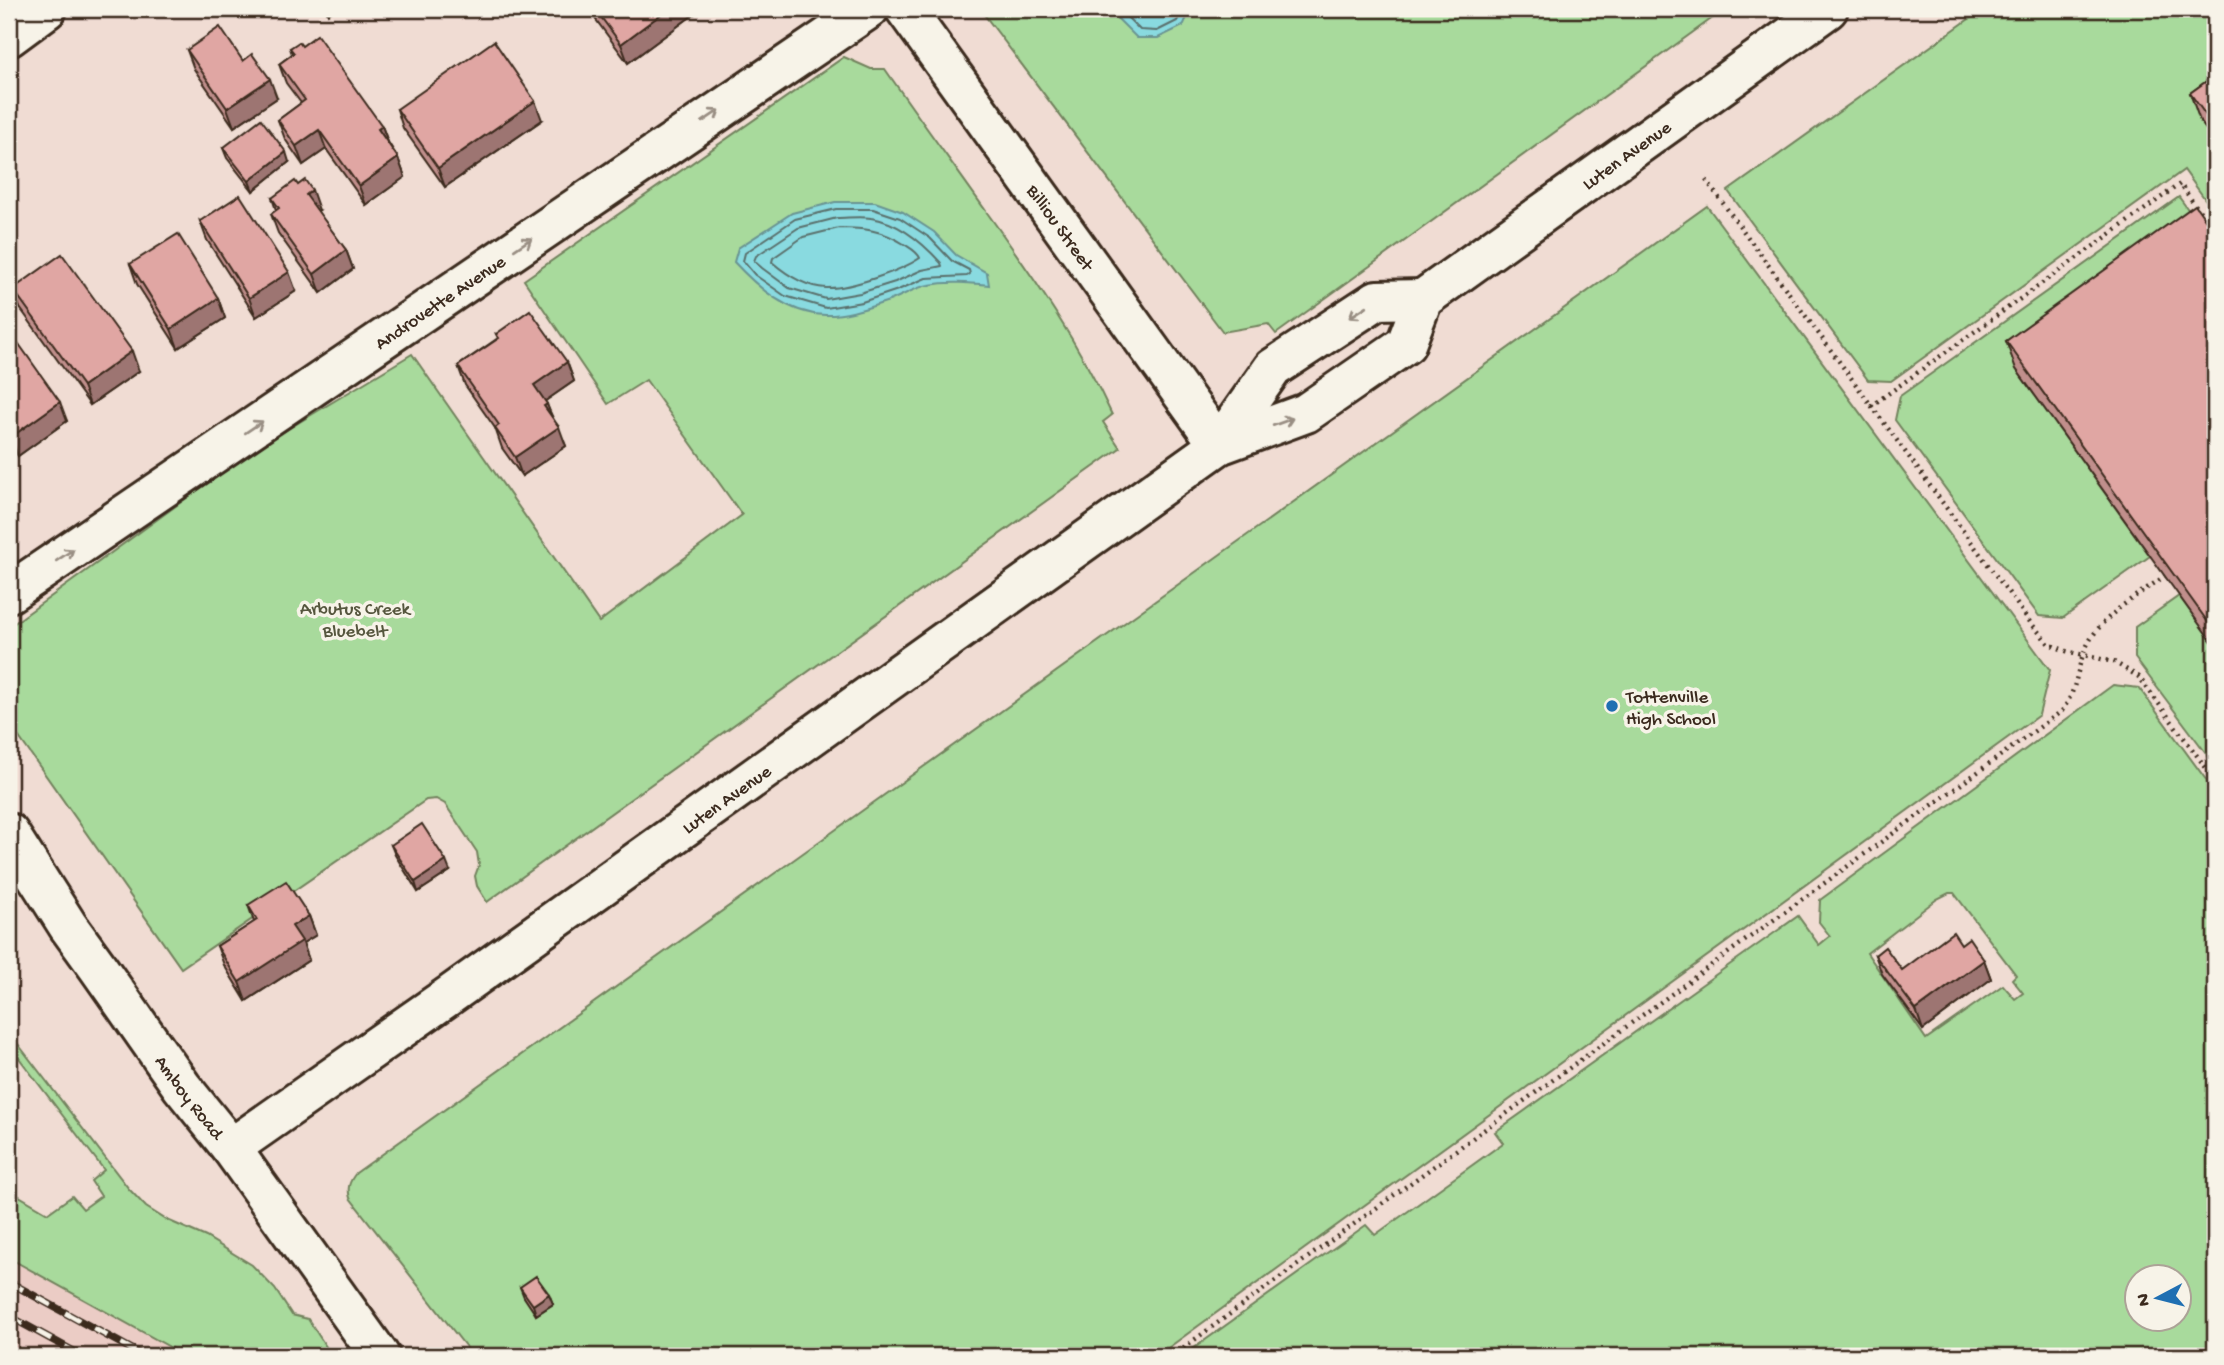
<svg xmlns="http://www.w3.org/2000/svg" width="2224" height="1365" font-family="'Gochi Hand',sans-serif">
<rect width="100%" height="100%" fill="#f0dcd3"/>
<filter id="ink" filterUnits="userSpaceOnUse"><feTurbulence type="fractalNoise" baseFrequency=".0143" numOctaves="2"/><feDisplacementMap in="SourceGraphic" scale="14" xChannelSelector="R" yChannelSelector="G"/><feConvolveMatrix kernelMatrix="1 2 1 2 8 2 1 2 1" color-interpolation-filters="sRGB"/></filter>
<g filter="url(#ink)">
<path fill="#ebccc5" d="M 9,1258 L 186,1356 L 9,1356 Z"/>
<path fill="#a8da9c" stroke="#72825d" stroke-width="2" fill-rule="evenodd" d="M 980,9 L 1725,9 L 1276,334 L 1268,324 L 1223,332 Z
M 1983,9 L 2215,9 L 2215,110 L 2200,121 L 2215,142 L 2215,213 L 2184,170 L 1891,381 L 1868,380 L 1728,191 Z
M 844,57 L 871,69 L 885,69 C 919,118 954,166 988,214 C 1034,278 1079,343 1112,415 L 1103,422 L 1120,448 L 487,902 L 477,886 L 475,876 L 479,865 L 477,852 L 445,804 L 436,799 L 426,800 L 181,968 L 9,723 L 9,627 L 250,452 L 412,354 L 599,622 L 742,515 L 646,380 L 608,404 L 524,280 Z
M 2179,197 L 2205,233 L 2016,369 L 2150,556 L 2063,618 L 2039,616 L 1895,420 L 1900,396 Z
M 1707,206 L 2050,670 L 2039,715 L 1157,1356 L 473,1356 L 350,1198 C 347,1188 349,1182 356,1173 Z
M 2179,596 L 2215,646 L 2215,765 L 2135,658 L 2135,627 Z
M 2113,685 L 2139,688 L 2215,792 L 2215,1356 L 1183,1356 L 1366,1225 L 1375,1235 L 1503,1143 L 1495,1132 L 1798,916 L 1819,945 L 1830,936 L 1819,922 L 1820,900 ZM 1949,893 L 1954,893 L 2016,975 L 2012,979 L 2023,993 L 2015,999 L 2003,985 L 1926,1039 L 1867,953 L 1937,899 ZM 2136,1278 L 2178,1278 L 2178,1320 L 2136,1320 Z
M 18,1044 L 129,1189 L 146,1207 L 165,1219 L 206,1237 L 252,1265 L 275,1289 L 292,1315 L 308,1319 L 332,1356 L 186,1356 L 9,1258 L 9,1190 L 48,1213 L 72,1196 L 83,1209 L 101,1196 L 91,1181 L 104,1170 L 13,1050 Z"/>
<path fill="#89dae0" stroke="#6a9492" stroke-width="2" d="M 1114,9 L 1188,9 L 1190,11 L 1183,26 L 1158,38 L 1137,38 L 1115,16 Z
M 835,202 L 875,202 L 903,212 L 934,232 L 956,255 L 987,273 L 989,285 C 969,283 949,281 929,285 C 916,287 902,296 889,301 C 870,307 846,316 825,315 C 788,314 758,288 734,262 L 738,248 L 792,213 Z"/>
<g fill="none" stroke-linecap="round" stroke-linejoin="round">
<path stroke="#5a706c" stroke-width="2" d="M 1121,9 L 1123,13 L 1140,30 L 1157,31 L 1177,21 L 1183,9
M 836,209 L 873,209 L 900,218 L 930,238 L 952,261 L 969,270 L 970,274 L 967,276 L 926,278 L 898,290 L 862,302 L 826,308 L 785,296 L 755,275 L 743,261 L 745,253 L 795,219 Z
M 837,218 C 848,218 860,216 871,218 C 899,222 923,243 941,263 L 942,266 L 922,270 L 895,282 L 860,293 L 826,299 L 789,288 L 762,268 L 754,261 L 756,256 L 798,228 Z
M 839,228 C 864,228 882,230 904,244 C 910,248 917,251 920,258 C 901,271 849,289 826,288 C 805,287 787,275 772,262 L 773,258 L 803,237 Z"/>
<g stroke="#3b2a1e" stroke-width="44">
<g id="minor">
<path id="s1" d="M 905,9 L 1219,445"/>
<path d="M 9,37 L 47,9"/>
<path d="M 1219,445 L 1273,368 L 1377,300 L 1423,299"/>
<path id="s2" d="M 9,593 L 869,9"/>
<path id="s3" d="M 231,1148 L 450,995 L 1219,445 L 1306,413 L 1406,344 L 1423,299 L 1828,9"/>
</g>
</g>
<g stroke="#3b2a1e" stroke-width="44">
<g id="major">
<path id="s4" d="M 9,833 L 68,926 L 97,966 L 182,1087 L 231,1148 L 380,1356"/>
</g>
</g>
<path stroke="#3b2a1e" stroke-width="4.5" stroke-dasharray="2 5" stroke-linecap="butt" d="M 1706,180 L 2030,622 L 2049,644 L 2066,651 L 2114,662 L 2139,677 L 2215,780
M 1871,406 L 2180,184 L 2215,232
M 1172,1356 L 2062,711 C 2077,689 2075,677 2083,655 C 2096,618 2135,597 2165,576"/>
<use href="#minor" stroke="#f7f3e8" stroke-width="38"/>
<use href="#major" stroke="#f7f3e8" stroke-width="38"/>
<g stroke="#3b2a1e" stroke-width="8">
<path id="rail" d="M 9,1282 L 144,1356
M 9,1316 L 82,1356"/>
</g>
<use href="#rail" stroke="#f7f3e8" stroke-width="5" stroke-dasharray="16" stroke-linecap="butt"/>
</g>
<path fill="#c18f8c" stroke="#3b2a1e" stroke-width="2" d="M 588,9 L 701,9 L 628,63 Z
M 302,46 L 382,126 L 388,142 L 398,158 L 405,177 L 366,205 L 326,149 L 303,165 L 285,139 L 278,120 L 301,103 L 286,83 L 279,64 L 292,54 L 290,48 Z
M 187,50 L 277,98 L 234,127 L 194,69 Z
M 2215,75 L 2215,142 L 2200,121 L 2190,93 Z
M 397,109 L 542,120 L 445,187 L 403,128 Z
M 223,148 L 289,162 L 253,191 L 227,158 Z
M 272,198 L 319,210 L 317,211 L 346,250 L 353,269 L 321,293 L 278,233 L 271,214 L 276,210 Z
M 200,221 L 296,291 L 256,317 L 207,240 Z
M 2215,233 L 2215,646 L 2016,369 L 2006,341 Z
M 130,264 L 218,298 L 225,318 L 178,348 L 137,284 Z
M 13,289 L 139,371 L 90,405 L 20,308 Z
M 9,330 L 67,421 L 18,456 L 9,443 Z
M 496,334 L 567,362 L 574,381 L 545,401 L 566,446 L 522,476 L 502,448 L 495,428 L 465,385 L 458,366 L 498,338 Z
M 391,845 L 450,871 L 418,892 L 395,855 Z
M 248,905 L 309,916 L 316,935 L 303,943 L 309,960 L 246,1001 L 224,965 L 217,946 L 254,922 Z
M 1961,944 L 1984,960 L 1991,979 L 1923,1030 L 1882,974 L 1875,955 L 1902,970 Z
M 520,1287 L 549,1294 L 553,1304 L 536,1315 L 524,1297 Z"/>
<path fill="#9d7472" stroke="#3b2a1e" stroke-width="2" d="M 326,9 L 335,9 L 328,14 Z
M 668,9 L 701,9 L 628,63 L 621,44 Z
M 270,79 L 277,98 L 234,127 L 227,108 Z
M 535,101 L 542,120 L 445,187 L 438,168 Z
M 382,126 L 389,145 L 378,129 Z
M 319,130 L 326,149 L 303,165 L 296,146 Z
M 286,152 L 289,162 L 253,191 L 249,181 Z
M 398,158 L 405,177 L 366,205 L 359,186 Z
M 312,190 L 319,210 L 313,214 L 306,195 Z
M 346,250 L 353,269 L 321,293 L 314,274 Z
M 289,272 L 296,291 L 256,317 L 249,298 Z
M 218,298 L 225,318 L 178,348 L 171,329 Z
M 132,351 L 139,371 L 90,405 L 83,386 Z
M 567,362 L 574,381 L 541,404 L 534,385 Z
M 60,402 L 67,421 L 18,456 L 11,437 Z
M 547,404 L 554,423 L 544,406 Z
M 559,427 L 566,446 L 522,476 L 515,457 Z
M 446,861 L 450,871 L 418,892 L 415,882 Z
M 309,916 L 316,935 L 303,943 L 309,960 L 246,1001 L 239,982 L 292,926 Z
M 1984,960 L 1991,979 L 1923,1030 L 1916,1010 Z
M 549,1294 L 553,1304 L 536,1315 L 533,1305 Z"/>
<path fill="#e0a6a3" stroke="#3b2a1e" stroke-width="2" d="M 595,9 L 668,9 L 621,44 Z
M 220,27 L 243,61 L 252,54 L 270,79 L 227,108 L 187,50 Z
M 317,35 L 382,126 L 378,129 L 398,158 L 359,186 L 319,130 L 296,146 L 278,120 L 305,100 L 279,64 L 294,53 L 290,48 L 299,42 L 302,46 Z
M 494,41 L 535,101 L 438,168 L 397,109 Z
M 2215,75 L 2215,128 L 2190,93 Z
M 261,119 L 286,152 L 249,181 L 223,148 Z
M 305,180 L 312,190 L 306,195 L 346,250 L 314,274 L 271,214 L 279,208 L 272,198 L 295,181 L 298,185 Z
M 240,195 L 289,272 L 249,298 L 200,221 Z
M 2195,205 L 2215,233 L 2215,632 L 2006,341 Z
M 178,234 L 218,298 L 171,329 L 130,264 Z
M 62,254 L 132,351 L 83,386 L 13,289 Z
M 530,310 L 567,362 L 534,385 L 547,404 L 544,406 L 559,427 L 515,457 L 495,428 L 499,425 L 458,366 L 499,338 L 496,334 Z
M 9,330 L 60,402 L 11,437 L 9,434 Z
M 422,824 L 446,861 L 415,882 L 391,845 Z
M 286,881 L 309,916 L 292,926 L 302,941 L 239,982 L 217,946 L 257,920 L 248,905 Z
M 1953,932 L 1961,944 L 1969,938 L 1984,960 L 1916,1010 L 1875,955 L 1885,947 L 1902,970 Z
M 536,1276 L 549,1294 L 533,1305 L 520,1287 Z"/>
<defs><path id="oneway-shaft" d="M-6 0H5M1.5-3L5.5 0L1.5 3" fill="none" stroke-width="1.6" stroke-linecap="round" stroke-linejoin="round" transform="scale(1.75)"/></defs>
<g stroke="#998e83">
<use href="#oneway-shaft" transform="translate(711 116) rotate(-34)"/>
<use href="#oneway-shaft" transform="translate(523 244) rotate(-34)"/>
<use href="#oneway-shaft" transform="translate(1358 312) rotate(147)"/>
<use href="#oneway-shaft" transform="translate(1283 422) rotate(-20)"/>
<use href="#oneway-shaft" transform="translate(254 427) rotate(-34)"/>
<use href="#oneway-shaft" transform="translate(65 555) rotate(-34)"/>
</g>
</g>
<circle fill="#1f6fb2" stroke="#f7f3e8" stroke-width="2.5" cx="1612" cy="706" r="7"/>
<g text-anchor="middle" stroke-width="7" stroke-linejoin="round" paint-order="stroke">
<g font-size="19" fill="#3b2a1e" stroke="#f7f3e8">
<text dy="7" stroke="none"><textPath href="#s3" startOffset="1724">Luten Avenue</textPath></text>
<text dy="7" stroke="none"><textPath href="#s1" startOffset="268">Billiou Street</textPath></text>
<text dy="7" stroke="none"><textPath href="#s2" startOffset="520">Androvette Avenue</textPath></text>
<text dy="7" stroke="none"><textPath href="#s3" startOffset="606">Luten Avenue</textPath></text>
<text dy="7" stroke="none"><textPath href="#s4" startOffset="320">Amboy Road</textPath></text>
</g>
<g font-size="19" fill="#56563e" stroke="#f7f3e8">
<text x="355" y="614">Arbutus Creek<tspan x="355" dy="22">Bluebelt</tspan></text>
</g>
<g font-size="19" fill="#3b2a1e" stroke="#f7f3e8" text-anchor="start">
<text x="1626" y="702">Tottenville<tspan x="1626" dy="22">High School</tspan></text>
</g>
</g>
<rect width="2224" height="1365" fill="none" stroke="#f7f3e8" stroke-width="35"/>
<rect x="18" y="18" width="2189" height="1330" fill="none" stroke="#3b2a1e" stroke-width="2.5" filter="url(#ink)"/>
<g transform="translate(2158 1298) rotate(263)"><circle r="33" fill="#f7f3e8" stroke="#aca397" stroke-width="2"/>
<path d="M0-5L12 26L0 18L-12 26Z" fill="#1f6fb2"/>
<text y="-10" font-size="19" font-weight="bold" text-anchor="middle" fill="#3b2a1e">N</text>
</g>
</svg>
